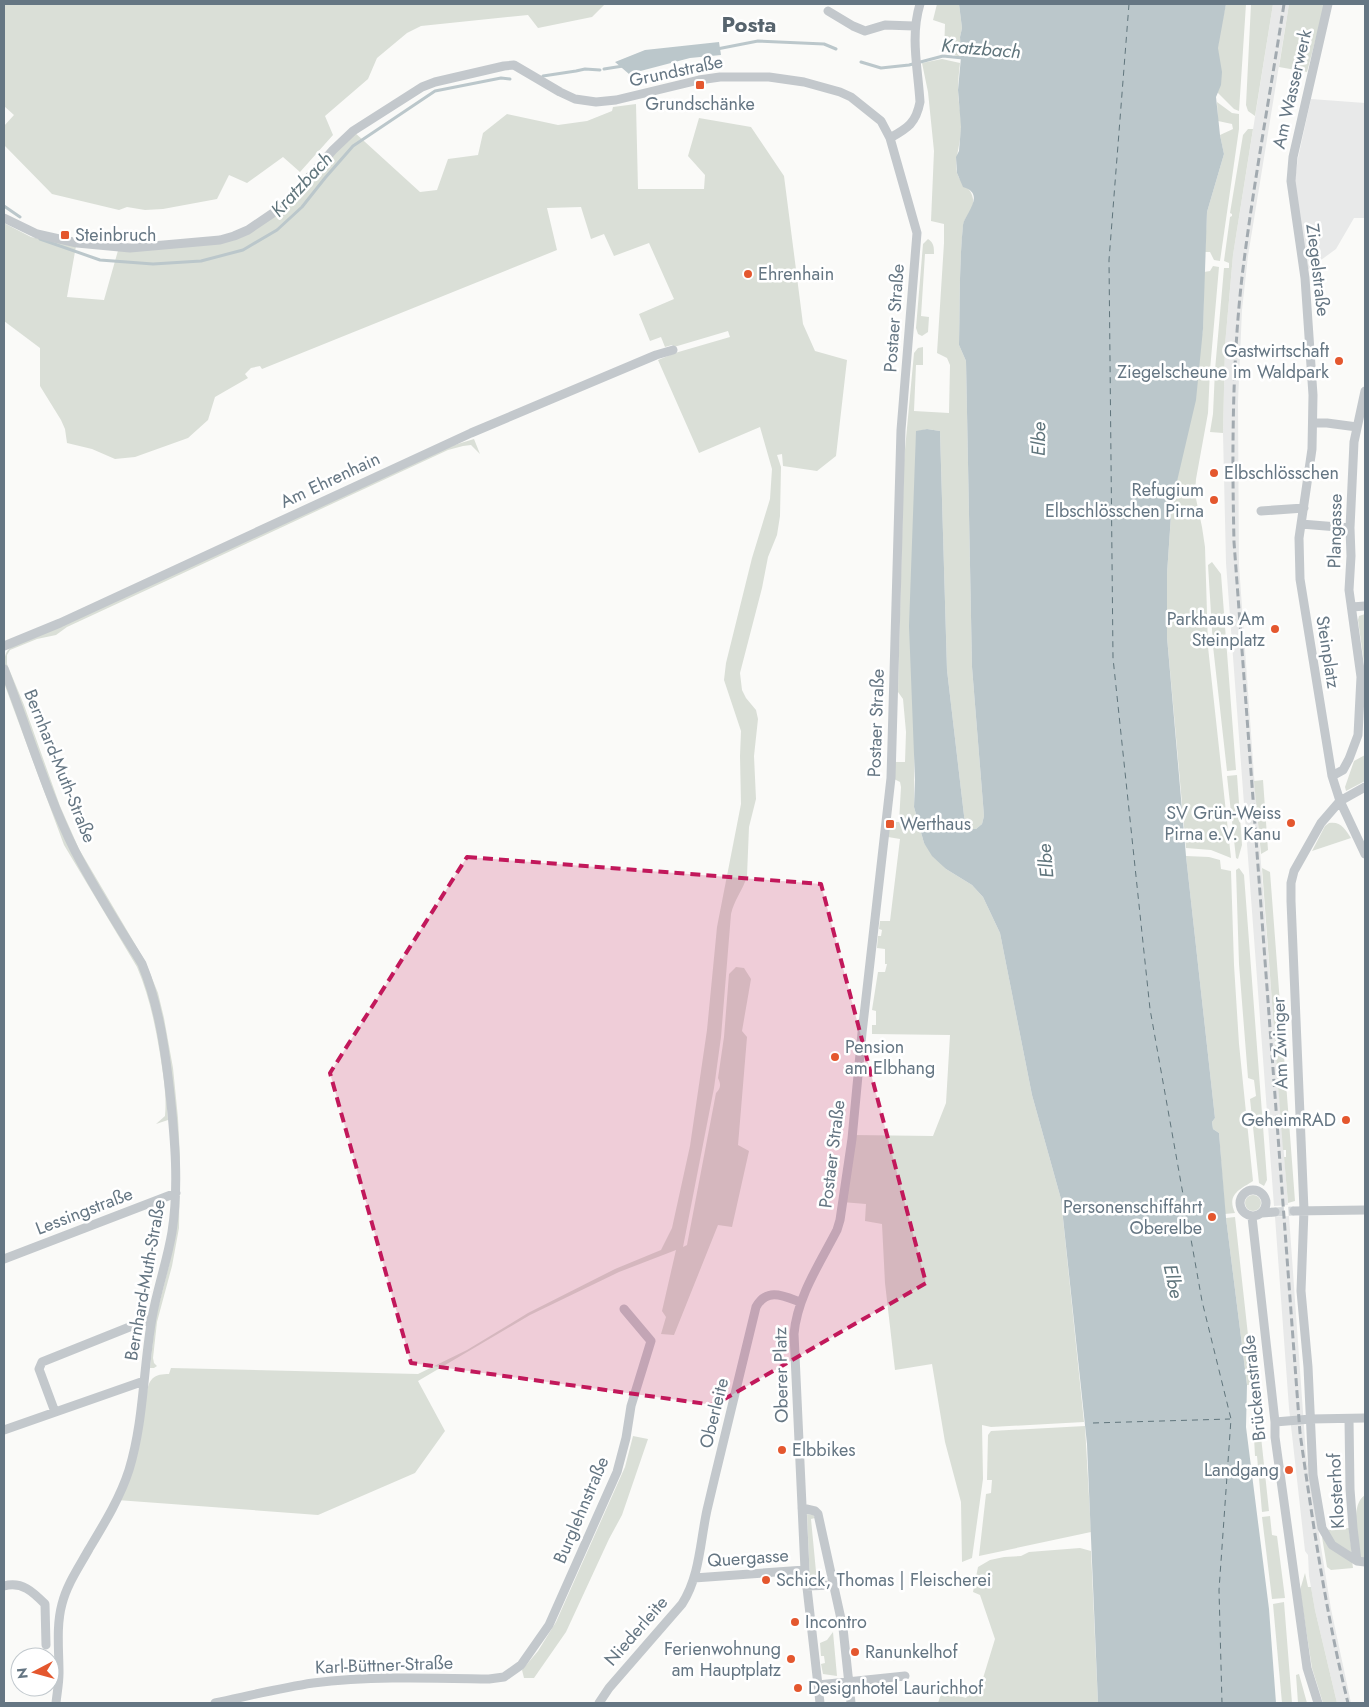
<svg xmlns="http://www.w3.org/2000/svg" width="1369" height="1707" font-family="Jost,sans-serif">
<rect width="100%" height="100%" fill="#fafaf8"/>
<path fill="#e8e9e9" d="M 1273,4 L 1289,4 L 1248,256 L 1242,310 L 1238,402 L 1239,565 L 1254,775 L 1288,1205 L 1274,1206 L 1226,563 L 1223,433 L 1225,345 L 1233,255 Z
M 1311,99 L 1365,103 L 1365,218 L 1354,218 L 1336,249 L 1306,271 L 1294,187 L 1298,158 Z
M 1289,1216 L 1306,1454 L 1331,1609 L 1351,1703 L 1337,1703 L 1315,1610 L 1309,1576 L 1308,1555 L 1305,1551 L 1289,1408 L 1275,1217 Z"/>
<path fill="#dadfd7" d="M 4,4 L 605,4 L 592,17 L 538,28 L 528,15 L 421,26 L 407,33 L 377,58 L 368,79 L 325,116 L 333,135 L 300,172 L 283,157 L 247,183 L 229,175 L 217,199 L 163,209 L 145,210 L 127,207 L 119,210 L 52,194 L 4,145 L 4,126 L 14,115 L 4,106 Z
M 937,4 L 959,4 L 962,28 L 960,37 L 961,57 L 944,52 L 945,24 L 933,20 Z
M 1226,4 L 1246,4 L 1239,111 L 1234,109 L 1217,92 C 1225,76 1217,63 1218,46 C 1219,32 1223,18 1226,4 Z
M 1251,4 L 1273,4 L 1255,116 L 1248,111 L 1246,105 Z
M 1289,4 L 1325,4 L 1307,72 L 1279,67 Z
M 942,59 L 960,63 C 959,72 958,81 958,90 C 958,103 962,116 961,128 C 961,144 954,159 957,173 C 960,184 972,188 973,199 C 975,210 964,216 963,226 C 959,265 960,305 959,345 L 966,361 L 972,667 L 984,816 L 982,824 L 976,829 L 969,829 L 965,824 L 947,670 L 940,431 L 927,429 L 916,432 L 914,807 L 924,843 L 946,869 L 972,885 L 983,897 L 1000,933 L 1032,1095 L 1061,1199 L 1084,1422 L 991,1427 L 982,1425 L 983,1479 L 972,1558 L 962,1562 L 961,1502 L 945,1442 L 932,1364 L 895,1370 L 885,1283 L 882,1224 L 865,1221 L 866,1204 L 842,1202 L 852,1135 L 933,1136 L 946,1103 L 950,1035 L 872,1034 L 872,1025 L 876,1025 L 876,1011 L 872,1010 L 878,972 L 885,972 L 887,964 L 885,964 L 885,949 L 877,948 L 878,936 L 881,936 L 882,930 L 879,929 L 880,921 L 890,921 L 900,839 L 888,837 L 890,822 L 899,822 L 901,787 L 900,782 L 894,779 L 894,762 L 905,762 L 906,732 L 903,699 L 898,692 L 904,460 L 914,353 L 918,348 L 923,347 L 923,365 L 916,365 L 914,411 L 949,413 L 950,365 L 947,358 L 937,353 L 944,243 L 944,224 L 931,221 L 934,151 L 928,92 L 922,63 Z
M 1217,102 L 1232,113 L 1239,114 L 1239,129 L 1220,261 L 1214,260 L 1210,252 L 1205,252 L 1207,212 L 1224,154 L 1220,135 L 1233,129 L 1232,124 L 1218,121 Z
M 636,104 L 638,189 L 704,189 L 705,175 L 688,156 L 699,118 L 751,127 L 784,176 L 803,324 L 815,351 L 847,360 L 836,456 L 817,471 L 783,466 L 782,454 L 777,455 L 781,467 L 780,516 L 777,535 L 768,557 L 762,588 L 740,673 L 742,690 L 746,698 L 756,710 L 758,719 L 754,756 L 756,799 L 749,827 L 747,876 C 743,890 734,900 731,914 L 721,1037 L 714,1088 L 683,1247 L 687,1245 L 716,1093 C 721,1088 721,1084 718,1078 L 724,1037 L 729,974 L 736,967 L 744,968 L 751,979 L 742,1031 L 747,1037 L 738,1145 L 749,1151 L 732,1227 L 718,1225 L 674,1335 L 661,1334 L 666,1317 L 662,1311 L 676,1250 L 619,1272 L 530,1315 L 418,1381 L 445,1431 L 415,1473 L 318,1515 L 117,1500 L 147,1392 C 149,1378 155,1374 169,1374 L 171,1368 L 418,1374 L 467,1350 L 528,1313 L 615,1269 L 661,1250 L 672,1228 L 690,1146 L 707,1030 L 717,927 L 741,804 L 740,756 L 741,731 L 724,680 L 726,663 L 752,558 L 770,499 L 772,469 L 760,427 L 699,453 L 658,360 L 675,353 L 730,337 L 728,331 L 674,347 L 672,345 L 665,347 L 661,337 L 650,341 L 639,314 L 674,299 L 649,243 L 614,256 L 604,234 L 591,239 L 581,207 L 547,208 L 557,250 L 262,369 L 260,366 L 251,368 L 245,374 L 248,378 L 215,397 L 208,420 L 188,438 L 135,457 L 115,459 L 92,449 L 67,443 L 65,429 L 61,420 L 40,386 L 40,348 L 4,321 L 4,223 L 31,237 L 76,246 L 67,297 L 104,300 L 119,247 L 220,240 L 273,213 L 353,131 L 420,192 L 437,190 L 448,159 L 478,155 L 483,133 L 507,114 L 558,125 L 587,121 L 612,111 L 613,107 Z
M 1248,129 L 1253,129 L 1233,255 L 1225,345 L 1223,433 L 1210,432 L 1213,414 L 1215,370 L 1224,268 L 1229,268 L 1229,263 L 1224,261 L 1230,217 L 1232,216 L 1232,214 L 1230,213 L 1243,135 Z
M 928,239 C 934,243 934,247 934,254 L 925,254 L 921,316 L 929,317 L 928,332 L 922,336 L 918,334 L 916,328 L 923,244 Z
M 1213,266 L 1219,267 L 1210,370 L 1208,413 L 1196,479 L 1195,494 L 1202,527 L 1205,547 L 1208,647 L 1231,858 L 1211,850 L 1186,848 L 1167,637 L 1167,574 L 1171,515 L 1203,329 L 1204,272 L 1210,271 Z
M 474,439 L 480,454 L 471,445 L 463,446 L 448,450 L 67,627 L 56,635 L 37,639 L 10,650 L 7,655 L 7,664 L 24,705 L 60,806 L 79,849 L 145,961 L 158,993 L 164,1018 L 173,1068 L 178,1118 L 180,1157 L 179,1228 L 172,1266 L 157,1322 L 153,1358 L 154,1363 L 157,1366 L 154,1368 L 150,1368 L 155,1320 L 169,1265 L 175,1229 L 178,1193 L 156,995 L 78,850 L 58,808 L 5,667 C 4,656 5,652 13,645 L 451,446 Z
M 1212,562 L 1221,574 L 1236,770 L 1227,771 L 1213,646 L 1208,565 Z
M 1365,614 L 1365,670 L 1358,620 L 1359,616 Z
M 4,677 L 35,764 L 139,967 L 152,1000 L 165,1073 L 168,1120 L 156,1124 L 165,1116 C 167,1096 163,1074 160,1054 C 155,1024 149,995 137,967 L 64,845 L 4,683 Z
M 1365,755 L 1365,781 L 1346,791 L 1345,787 L 1354,761 Z
M 1237,775 L 1242,845 L 1238,859 L 1236,858 L 1227,776 Z
M 1263,780 L 1268,850 L 1261,854 L 1254,781 Z
M 1329,823 C 1341,821 1345,829 1351,838 L 1312,851 L 1325,826 Z
M 1186,856 L 1209,857 L 1220,860 L 1221,869 L 1231,871 L 1234,965 L 1239,1044 L 1253,1181 C 1241,1189 1226,1194 1235,1213 L 1225,1214 L 1219,1133 L 1213,1129 L 1212,1122 L 1215,1118 Z
M 1239,868 L 1244,875 L 1266,1166 L 1267,1180 L 1264,1186 L 1259,1183 L 1250,1099 L 1256,1096 L 1254,1080 L 1248,1078 L 1239,964 L 1236,870 Z
M 1262,868 L 1270,872 L 1295,1201 L 1288,1203 L 1284,1157 L 1286,1157 L 1286,1150 L 1283,1150 Z
M1245 1203a8 8 0 1 1 16 0a8 8 0 1 1-16 0Z
M 1235,1217 L 1248,1335 L 1256,1372 L 1250,1372 L 1250,1385 L 1247,1385 L 1226,1218 Z
M 1253,1379 L 1257,1385 L 1259,1412 L 1253,1412 L 1252,1395 Z
M 1259,1418 L 1269,1511 L 1262,1512 L 1257,1456 L 1255,1456 L 1253,1419 Z
M 1085,1426 L 1091,1532 L 979,1556 L 986,1494 L 991,1493 L 992,1480 L 987,1480 L 988,1435 L 991,1431 Z
M 633,1436 L 648,1439 L 622,1515 L 609,1539 L 566,1632 L 534,1678 L 524,1678 L 522,1670 L 538,1651 L 556,1622 L 625,1467 Z
M 1365,1495 L 1365,1559 L 1361,1558 L 1359,1552 C 1358,1536 1350,1505 1365,1495 Z
M 807,1514 L 813,1515 L 815,1518 L 811,1519 L 817,1582 L 810,1583 Z
M 1270,1516 L 1272,1535 L 1277,1536 L 1285,1598 L 1272,1599 L 1262,1517 Z
M 1349,1528 L 1352,1554 L 1335,1543 L 1325,1530 Z
M 1322,1537 L 1352,1560 L 1353,1568 L 1331,1570 L 1327,1567 Z
M 1080,1548 L 1091,1551 L 1098,1703 L 938,1703 L 942,1691 L 966,1698 L 973,1686 L 980,1688 L 995,1639 L 980,1595 L 973,1592 L 978,1567 L 990,1560 L 1004,1557 L 1021,1556 L 1029,1552 Z
M 1305,1573 L 1308,1587 L 1311,1587 L 1315,1610 L 1337,1703 L 1323,1703 L 1312,1668 L 1300,1590 Z
M 1284,1602 L 1292,1703 L 1282,1703 L 1273,1604 Z
M 833,1632 L 837,1676 L 823,1674 L 821,1664 L 825,1663 L 824,1656 L 821,1656 L 820,1643 L 827,1640 Z
M 1299,1674 L 1307,1703 L 1298,1703 L 1296,1675 Z"/>
<path fill="#bbc7cb" d="M 959,4 L 1226,4 L 1218,48 L 1222,72 L 1221,85 L 1216,97 L 1220,135 L 1224,154 L 1207,212 L 1203,329 L 1196,400 L 1178,477 L 1171,515 L 1167,574 L 1167,637 L 1186,856 L 1215,1118 L 1212,1122 L 1213,1129 L 1219,1133 L 1226,1218 L 1247,1385 L 1246,1427 L 1269,1609 L 1276,1703 L 1098,1703 L 1087,1444 L 1061,1199 L 1032,1095 L 1000,933 L 983,897 L 972,885 L 946,869 L 932,856 L 924,843 L 914,807 L 915,780 L 909,626 L 916,431 L 927,429 L 940,431 L 947,670 L 965,824 L 969,829 L 976,829 L 982,824 L 984,816 L 972,667 L 966,361 L 959,345 C 960,305 959,265 963,225 C 964,215 987,194 963,187 L 957,173 L 956,157 L 959,151 L 961,127 L 958,90 L 961,57 L 960,37 L 962,28 Z
M 719,42 L 721,55 L 690,58 L 629,74 L 615,62 L 645,50 Z"/>
<g fill="none" stroke-linecap="round" stroke-linejoin="round">
<path stroke="#bbc7cb" stroke-width="3" d="M 717,49 L 758,41 L 824,44 L 836,49
M 861,62 L 881,68 L 909,65 L 943,56 L 963,58
M 604,69 L 623,66
M 543,76 L 576,71 L 585,69 L 600,70
M 4,206 L 20,217
M 40,239 L 100,260 L 153,264 L 201,261 L 243,250 L 277,230 L 302,207 L 325,178 L 353,146 L 435,91 L 501,78 L 510,79"/>
<path stroke="#60757c" stroke-width="1" stroke-dasharray="6 5" stroke-linecap="butt" d="M 1129,4 L 1109,260 L 1113,658 L 1150,1009 L 1202,1301 L 1231,1419 L 1219,1590 L 1222,1703
M 1093,1423 L 1230,1419"/>
<path stroke="#d5d9db" stroke-width="9" stroke-dasharray="9 4.5" stroke-linecap="butt" d="M 1275,1212 L 1294,1211"/>
<path stroke="#c3c8cc" stroke-width="9" d="M 1328,4 L 1293,157 L 1291,181 L 1305,278 L 1313,395 L 1312,449 L 1299,538 L 1300,579 L 1332,776 L 1340,801 L 1365,854
M 828,11 L 853,26 L 865,31 L 885,25 L 914,26
M 890,138 C 908,128 916,123 920,102 C 918,68 910,37 920,4
M 4,218 L 37,234 L 77,243 L 130,248 L 220,240 L 234,236 L 248,230 L 273,213 L 289,200 L 333,150 L 353,131 L 422,87 L 435,82 L 504,66 L 514,65 L 560,92 L 575,99 L 596,102 L 616,100 L 699,80 L 720,77 L 769,77 L 804,82 L 840,92 L 851,97 L 881,121 L 890,138 L 917,233 L 901,430 L 891,778 L 862,1033 L 852,1139 L 840,1220 L 837,1230 C 820,1263 797,1297 794,1334 L 805,1570 L 820,1703
M 1313,423 L 1327,423 L 1357,427
M 1261,511 L 1304,508
M 1301,524 L 1350,528
M 1352,607 L 1365,606
M 4,646 L 60,623 L 471,433 L 656,355 L 673,350
M 4,669 C 28,730 46,793 75,851 C 95,890 119,927 142,964 C 159,1006 165,1049 170,1094 C 175,1140 179,1187 172,1232 C 167,1262 157,1289 152,1318 C 143,1369 144,1421 129,1470 C 120,1498 104,1524 89,1549 C 79,1567 67,1584 62,1604 C 56,1626 59,1650 59,1673 C 59,1683 57,1693 56,1703
M 1332,776 L 1343,770 L 1349,759 L 1358,735 L 1361,677 L 1349,590 L 1351,556 L 1350,528 L 1354,442 L 1365,391
M 1365,787 L 1340,801 L 1321,823 L 1294,871 L 1291,883 L 1291,901 L 1304,1210 L 1301,1291 L 1308,1367 L 1313,1475 L 1322,1528 L 1332,1545 L 1357,1561 L 1365,1562
M1240 1203a13 13 0 1 1 26 0a13 13 0 1 1-26 0Z
M 1294,1211 L 1365,1210
M 1262,1213 L 1275,1212
M 1252,1217 L 1275,1422 L 1275,1437 L 1307,1668 L 1318,1703
M 4,1259 L 176,1193
M 55,1412 L 39,1369 L 42,1362 L 152,1318
M 1349,1419 L 1350,1489 L 1353,1528 L 1357,1561
M 1275,1422 L 1311,1419 L 1365,1418
M 4,1430 L 144,1381
M 802,1508 L 815,1511 L 818,1514 L 843,1628 L 851,1703
M 694,1578 L 805,1570
M 4,1586 C 22,1581 33,1592 45,1604 L 46,1645
M 806,1586 L 834,1585
M 818,1685 L 905,1676
M 215,1703 C 248,1696 280,1688 313,1683 C 372,1676 430,1678 489,1679 L 504,1677 L 521,1665 L 549,1625 L 617,1472 L 626,1438 L 631,1406 L 651,1341 L 624,1309
M 599,1703 L 609,1688 L 682,1604 C 700,1576 700,1542 707,1510 C 723,1442 740,1374 756,1307 C 767,1287 784,1296 800,1302"/>
<path stroke="#a2aab0" stroke-width="3" stroke-dasharray="8 4" stroke-linecap="butt" d="M 1284,4 C 1270,95 1253,186 1242,277 C 1232,365 1232,454 1234,542 L 1300,1433 C 1313,1524 1326,1614 1348,1703"/>
</g>
<path fill="#c2185b" fill-opacity="0.2" stroke="#c2185b" stroke-width="4" stroke-dasharray="10 6" stroke-linejoin="round" d="M 467,857 L 821,884 L 926,1283 L 714,1405 L 411,1363 L 330,1073 Z"/>
<g fill="#e4572e" stroke="#fff" stroke-width="2">
<rect x="695" y="80" width="10" height="10" rx="2.5"/>
<rect x="60" y="230" width="10" height="10" rx="2.5"/>
<circle cx="748" cy="274" r="5"/>
<circle cx="1339" cy="361" r="5"/>
<circle cx="1214" cy="473" r="5"/>
<circle cx="1214" cy="500" r="5"/>
<circle cx="1275" cy="629" r="5"/>
<circle cx="1291" cy="823" r="5"/>
<rect x="885" y="819" width="10" height="10" rx="2.5"/>
<circle cx="835" cy="1057" r="5"/>
<circle cx="1346" cy="1120" r="5"/>
<circle cx="1212" cy="1217" r="5"/>
<circle cx="782" cy="1450" r="5"/>
<circle cx="1289" cy="1470" r="5"/>
<circle cx="766" cy="1580" r="5"/>
<circle cx="795" cy="1622" r="5"/>
<circle cx="855" cy="1652" r="5"/>
<circle cx="791" cy="1659" r="5"/>
<circle cx="798" cy="1688" r="5"/>
</g>
<g text-anchor="middle" stroke-width="5" stroke-linejoin="round" paint-order="stroke">
<g font-size="18" fill="#657683" stroke="#fff">
<text transform="translate(676 71) rotate(-12)" y="6">Grundstraße</text>
<text transform="translate(1292 89) rotate(-77)" y="6">Am Wasserwerk</text>
<text transform="translate(1318 270) rotate(83)" y="6">Ziegelstraße</text>
<text transform="translate(894 318) rotate(-86)" y="6">Postaer Straße</text>
<text transform="translate(330 480) rotate(-25)" y="6">Am Ehrenhain</text>
<text transform="translate(1335 531) rotate(-89)" y="6">Plangasse</text>
<text transform="translate(1328 652) rotate(81)" y="6">Steinplatz</text>
<text transform="translate(876 723) rotate(-88)" y="6">Postaer Straße</text>
<text transform="translate(60 766) rotate(68)" y="6">Bernhard-Muth-Straße</text>
<text transform="translate(1280 1043) rotate(-92)" y="6">Am Zwinger</text>
<text transform="translate(832 1154) rotate(-83)" y="6">Postaer Straße</text>
<text transform="translate(84 1211) rotate(-21)" y="6">Lessingstraße</text>
<text transform="translate(145 1280) rotate(-80)" y="6">Bernhard-Muth-Straße</text>
<text transform="translate(781 1375) rotate(-91)" y="6">Oberer Platz</text>
<text transform="translate(1254 1388) rotate(-96)" y="6">Brückenstraße</text>
<text transform="translate(714 1413) rotate(-76)" y="6">Oberleite</text>
<text transform="translate(1336 1491) rotate(-93)" y="6">Klosterhof</text>
<text transform="translate(581 1510) rotate(-67)" y="6">Burglehnstraße</text>
<text transform="translate(748 1558) rotate(-4)" y="6">Quergasse</text>
<text transform="translate(636 1631) rotate(-49)" y="6">Niederleite</text>
<text transform="translate(384 1665) rotate(-2)" y="6">Karl-Büttner-Straße</text>
</g>
<g font-size="18" fill="#657683" stroke="#fff" text-anchor="start">
<text x="700" y="110" text-anchor="middle">Grundschänke</text>
<text x="75" y="241">Steinbruch</text>
<text x="758" y="280">Ehrenhain</text>
<text x="1329" y="357" text-anchor="end">Gastwirtschaft<tspan x="1329" dy="21">Ziegelscheune im Waldpark</tspan></text>
<text x="1224" y="479">Elbschlösschen</text>
<text x="1204" y="496" text-anchor="end">Refugium<tspan x="1204" dy="21">Elbschlösschen Pirna</tspan></text>
<text x="1265" y="625" text-anchor="end">Parkhaus Am<tspan x="1265" dy="21">Steinplatz</tspan></text>
<text x="1281" y="819" text-anchor="end">SV Grün-Weiss<tspan x="1281" dy="21">Pirna e.V. Kanu</tspan></text>
<text x="900" y="830">Werthaus</text>
<text x="845" y="1053">Pension<tspan x="845" dy="21">am Elbhang</tspan></text>
<text x="1336" y="1126" text-anchor="end">GeheimRAD</text>
<text x="1202" y="1213" text-anchor="end">Personenschiffahrt<tspan x="1202" dy="21">Oberelbe</tspan></text>
<text x="792" y="1456">Elbbikes</text>
<text x="1279" y="1476" text-anchor="end">Landgang</text>
<text x="776" y="1586">Schick, Thomas | Fleischerei</text>
<text x="805" y="1628">Incontro</text>
<text x="781" y="1655" text-anchor="end">Ferienwohnung<tspan x="781" dy="21">am Hauptplatz</tspan></text>
<text x="865" y="1658">Ranunkelhof</text>
<text x="808" y="1694">Designhotel Laurichhof</text>
</g>
<g font-size="19" font-style="italic" fill="#60757c" stroke="#fff">
<text transform="translate(981 48) rotate(5)" y="7">Kratzbach</text>
<text transform="translate(301 184) rotate(-47)" y="7">Kratzbach</text>
<text transform="translate(1038 439) rotate(-89)" y="7">Elbe</text>
<text transform="translate(1045 861) rotate(-95)" y="7">Elbe</text>
<text transform="translate(1174 1281) rotate(78)" y="7">Elbe</text>
</g>
<g font-size="22" font-weight="bold" fill="#57646e" stroke="#fff">
<text x="749" y="32">Posta</text>
</g>
</g>
<rect width="1369" height="1707" fill="none" stroke="#657683" stroke-width="10"/>
<g transform="translate(35 1672) rotate(264)"><circle r="24" fill="#ffffff" stroke="#c1c8cd"/>
<path d="M0-4L9 19L0 12L-9 19Z" fill="#e4572e"/>
<text y="-8" font-size="14" font-weight="bold" text-anchor="middle" fill="#657683">N</text>
</g>
</svg>
